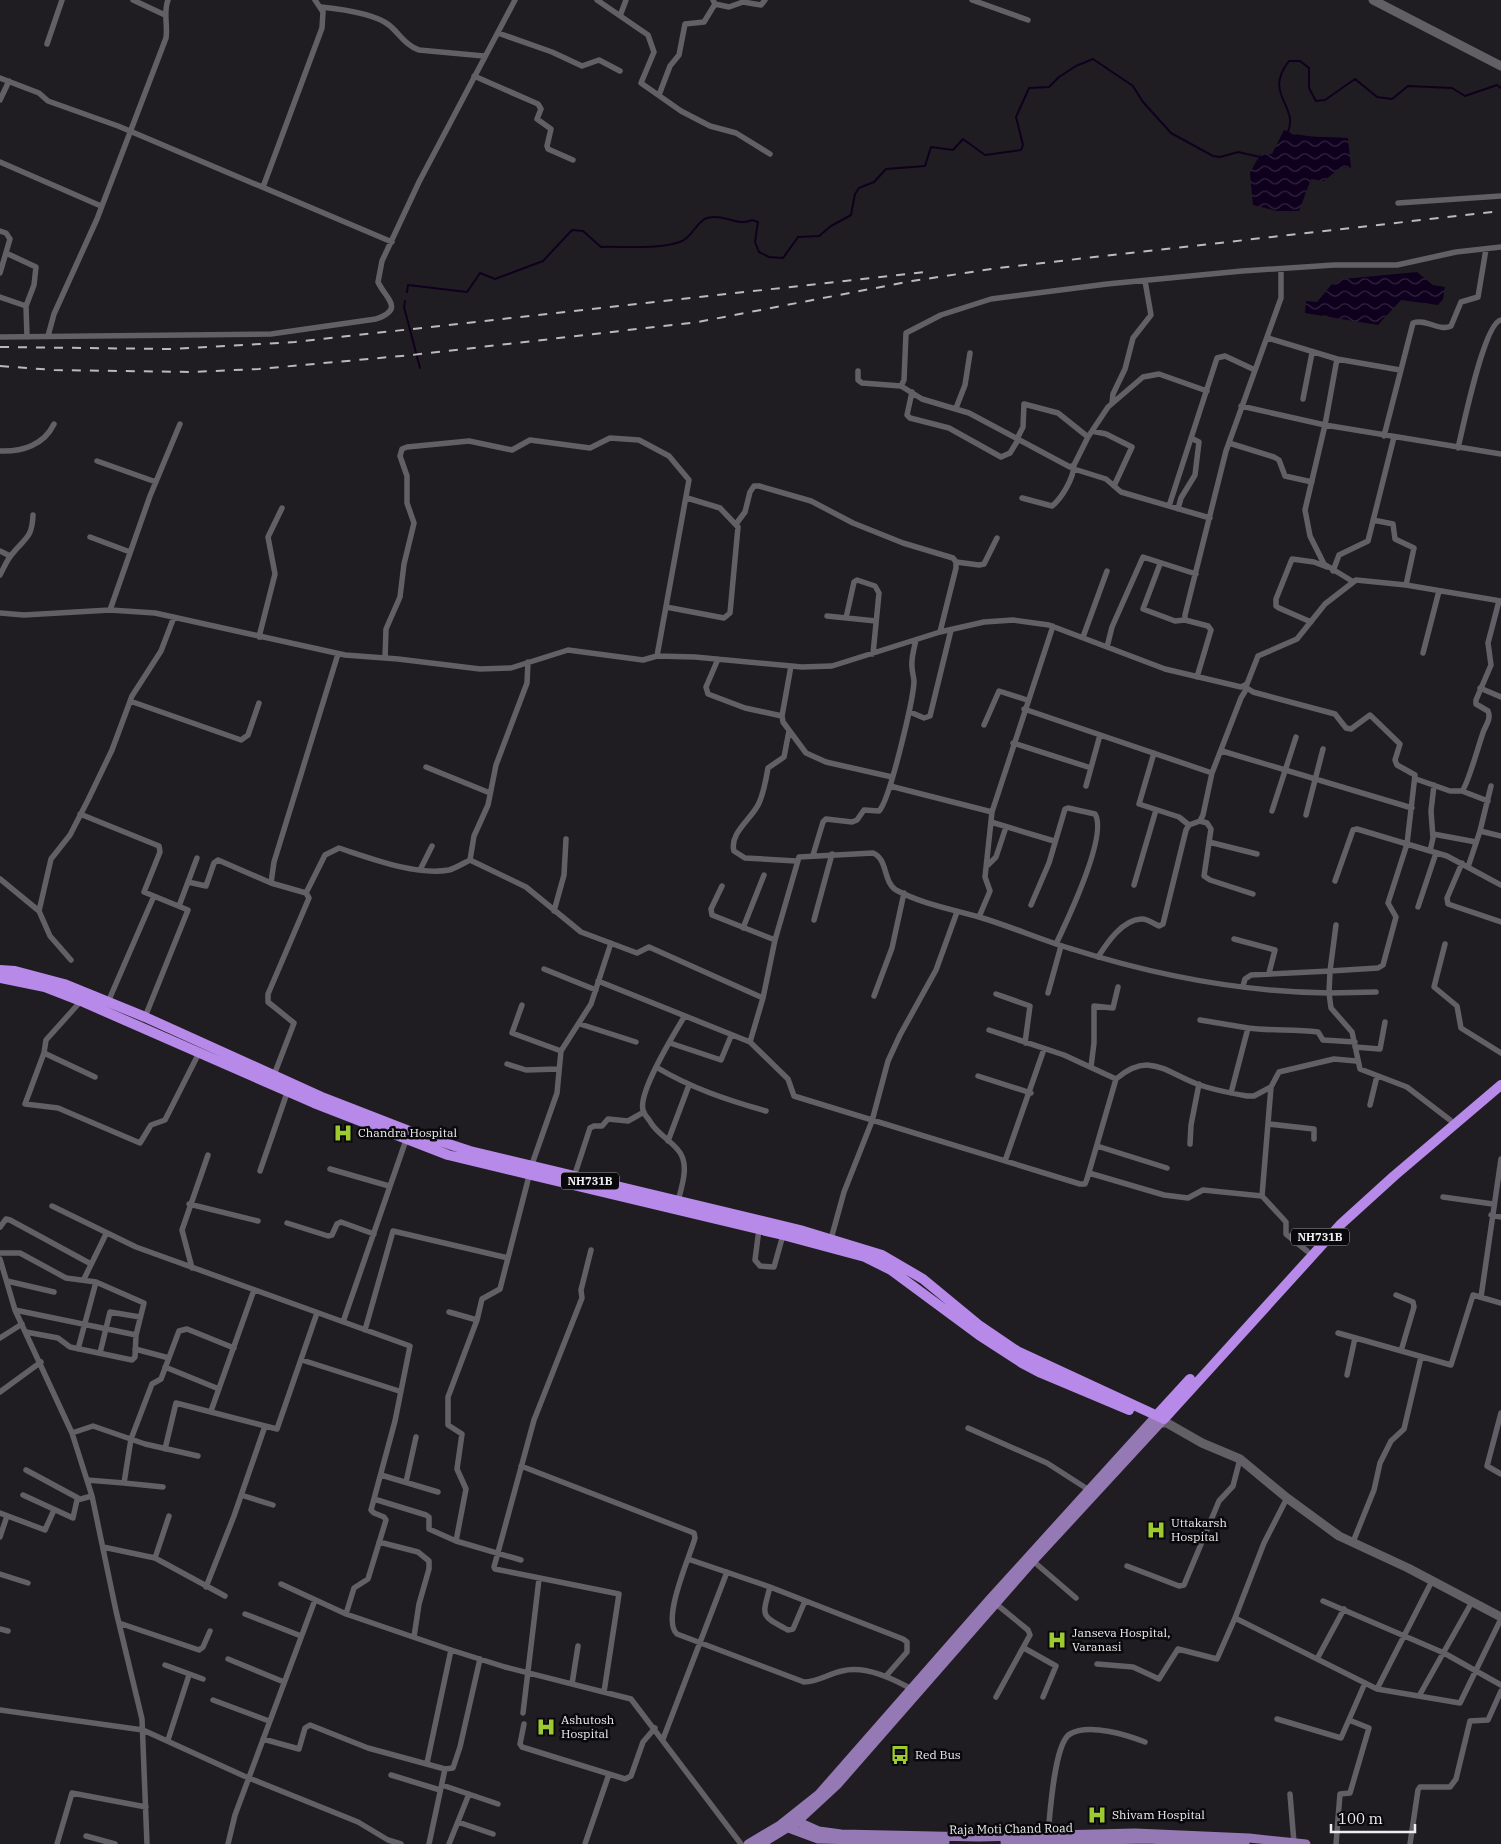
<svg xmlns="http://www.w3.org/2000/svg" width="1501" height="1844" font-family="'IBM Plex Serif',serif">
<defs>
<pattern id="water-waves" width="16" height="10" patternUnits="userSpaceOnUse" patternTransform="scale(1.25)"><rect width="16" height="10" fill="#0f001e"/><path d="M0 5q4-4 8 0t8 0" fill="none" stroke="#32263f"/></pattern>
</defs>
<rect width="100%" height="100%" fill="#201d22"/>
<path fill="url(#water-waves)" d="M 1284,130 C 1304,139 1327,136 1348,138 L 1351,168 L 1341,167 L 1324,181 L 1311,179 L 1299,211 L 1277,211 L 1253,205 L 1250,173 L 1260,154 L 1272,154 Z
M 1417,272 L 1433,285 L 1445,287 L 1443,299 L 1438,305 L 1401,300 L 1378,325 L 1305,313 L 1306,301 L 1317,302 L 1331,285 L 1343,279 Z"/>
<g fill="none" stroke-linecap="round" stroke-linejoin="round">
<path stroke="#0f001e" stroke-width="2" d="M 1287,134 C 1301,106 1262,95 1289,61 L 1300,61 L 1309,68 L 1309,88 L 1316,101 L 1325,100 L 1355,79 L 1377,97 L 1392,99 L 1408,86 L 1452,88 L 1465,96 L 1497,85 L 1501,88
M 407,292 L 408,285 L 467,292 L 480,273 L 495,279 L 543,261 L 572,230 L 583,231 L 601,247 C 624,246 662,250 682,241 C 692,237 697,221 707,218 C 724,213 737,227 752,220 L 758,222 L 755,242 L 759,252 L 769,257 L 783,258 L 798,237 L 819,236 L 831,226 L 851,215 L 855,194 L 859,188 L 874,182 L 886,169 L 925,166 L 931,147 L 953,150 L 963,139 L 985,155 L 1021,150 L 1023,145 L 1016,117 L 1029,88 L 1049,87 L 1059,77 L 1076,66 L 1093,59 L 1133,86 L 1143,102 L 1171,133 L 1213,156 L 1220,157 L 1238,152 L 1260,157
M 405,301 L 404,307 L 420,368"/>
<path stroke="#626066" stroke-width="5.5" d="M 133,0 L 165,15
M 597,0 L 648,35 L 654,52 L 641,83 L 681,111 L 710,126 L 736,133 L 770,154
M 713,0 L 715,4 L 729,7 L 743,2 L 761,5 L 765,0
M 972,0 L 1028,20
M 321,7 C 340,9 374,13 389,25 C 399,33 406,46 419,50 L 484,56
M 620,16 L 626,0
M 498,33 L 552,52 L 582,66 L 599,60 L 620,71
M 47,44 L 62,0
M 474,76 L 538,104 L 541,109 L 537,119 L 551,129 L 547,146 L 548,149 L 573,160
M 0,78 L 39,93 L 48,101 L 118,126 L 392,242
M 659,95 L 670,66 L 679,55 L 685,24 L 704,22 L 715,4
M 0,100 L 9,81
M 0,162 L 101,206
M 263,187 L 322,28 L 323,12 L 315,0
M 1398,203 L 1501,196
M 0,231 L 6,233 L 10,239 L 0,273
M 6,253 L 36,267 L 34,285 L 26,306
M 0,297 L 26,306 L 27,337
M 48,336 L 54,314 L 97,219 L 166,38 C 168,24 163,13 168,0
M 0,337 L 271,334 L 376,319 C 405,309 386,299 378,282 L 382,261 L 419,182 L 515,0
M 1268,338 L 1337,359 L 1400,370
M 1337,359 L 1325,425 L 1305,510 L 1310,536 L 1324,564 L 1352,581
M 858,371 L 858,380 L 862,383 L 901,386 L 904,380 L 906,333 L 941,315 L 991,299 L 1107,284 L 1242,271 L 1334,265 L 1397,265 L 1456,252 L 1501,247
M 901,386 L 922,399 L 969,413 L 1070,467 L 1074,465 L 1088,437 L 1108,407 L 1143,377 L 1159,374 L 1207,391
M 912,392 L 907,415 L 910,418 L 949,428 L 1001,457 L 1010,453 L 1018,440
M 1303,399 L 1312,353
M 1112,403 L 1113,394 L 1125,369 L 1133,338 L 1151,315 L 1145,281
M 1241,406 L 1325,425 L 1501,454
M 956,408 L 965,385 L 970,353
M 1092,431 L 1106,434 L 1132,447 L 1114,486
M 1384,436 L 1413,323 C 1426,318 1439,332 1451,326 L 1461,302 L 1478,297 L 1486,249
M 1017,439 L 1023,427 L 1024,404 L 1058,413 L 1088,437
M 1229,443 L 1274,457 L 1279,460 L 1285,476 L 1312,482
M 1458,448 C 1463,428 1484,323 1501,320
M 0,451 C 22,452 44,445 54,424
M 97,461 L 156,482
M 1074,469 L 1106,479 L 1121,492 L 1210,518
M 1022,498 L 1052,506 C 1062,498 1073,479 1074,466
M 1169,506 L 1217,358 L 1225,356 L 1255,370
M 1178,509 L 1181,498 L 1195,475 L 1199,442 L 1191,438
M 1373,520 L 1393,524 L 1395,539 L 1414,548 L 1406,585
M 736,524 L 745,512 L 750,492 L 754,486 L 759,486 L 811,501 L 853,523 L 903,543 L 953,558 L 956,562 L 956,568 L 940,632
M 90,537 L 130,552
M 0,551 L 10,556
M 956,562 L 979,565 L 984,564 L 997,538
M 1160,564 L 1143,609 L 1175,621 L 1185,620
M 1333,571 L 1339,555 L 1368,541 L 1394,437
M 0,575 C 4,568 7,559 13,553 C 26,537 32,538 33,515
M 666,607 L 724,618 L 730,613 L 738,527 L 720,508 L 687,498
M 110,610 L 150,496 L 180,424
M 0,613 L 24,615 L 110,610 L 155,613 L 345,655 L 398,659 L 480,669 L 511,668 L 568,650 L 643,660 L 657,656 L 695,657 L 802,667 L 832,666 L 940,632 L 984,622 L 1013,620 L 1049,625 L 1165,669 L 1241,687 L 1247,684 L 1258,656 L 1297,639 L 1325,604 L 1356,580 L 1406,585 L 1501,601
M 827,616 L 876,621
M 846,618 L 854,582 L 857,580 L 875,586 L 879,593 L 873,654
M 1311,622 L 1279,608 L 1276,606 L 1276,599 L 1292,559 L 1314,562 L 1327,567
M 259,637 L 275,574 L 268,537 L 282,508
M 1083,637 L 1107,571
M 1107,647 L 1112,627 L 1143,557 L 1196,574
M 1423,653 L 1439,591
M 385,658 L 386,629 L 400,597 L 404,564 L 414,523 L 407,503 L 407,476 L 400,456 L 402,449 L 407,447 L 469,441 L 512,450 L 530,440 L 590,448 L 610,438 L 639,440 L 669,456 L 689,480 L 657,656
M 718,659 L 706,687 L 708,694 L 745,708 L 782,716
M 791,666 L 782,716 L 783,722 L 806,753 L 826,762 L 892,777
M 1197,677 L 1211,630 L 1208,626 L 1185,620 L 1185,615 L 1226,451 L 1281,298 L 1281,269
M 1244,686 L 1253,692 L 1335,714 L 1346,728 L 1351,729 L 1370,715 L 1400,744 L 1395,760 L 1397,765 L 1415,775 L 1407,844 L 1447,856 L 1501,885
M 1480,688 L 1501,697
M 130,701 L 241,740 L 248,735 L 259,703
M 1024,709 L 1212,773
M 910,712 L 924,718 L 930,716 L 951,630
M 984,725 L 999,691 L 1027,700
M 789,731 L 784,757 L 768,768 C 766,780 764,792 759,803 C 752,819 729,833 734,851 L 745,858 L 796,861
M 1013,743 L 1091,768
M 1222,751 L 1412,808
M 1154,753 L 1139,804 L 1179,817 L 1189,825
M 426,767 L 490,793
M 1416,779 L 1450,791 L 1462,791 C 1468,785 1479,743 1484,730 C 1487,724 1491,718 1488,711 L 1476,704 L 1476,700 L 1491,665 L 1488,643 L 1499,601
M 890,786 L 992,812
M 1086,786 L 1100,735
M 1462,791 L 1488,801
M 1272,811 L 1296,737
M 80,814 L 159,846 L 160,852 L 144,892 L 188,910 L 145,1017
M 1306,815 L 1323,749
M 1200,821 L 1207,823 L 1211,829 L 1204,876 L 1210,880 L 1253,894
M 991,822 L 1054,841
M 1480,831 L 1491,786
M 1433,834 L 1476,842
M 1209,842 L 1257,854
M 1430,851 L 1433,838 L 1431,811 L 1434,785
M 813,855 L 823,822 L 826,819 L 852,822 L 857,820 L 864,810 L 879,811 C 890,800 913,700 914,682 C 914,677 912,672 912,667 C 911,658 914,649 916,640
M 470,860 L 526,887 L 581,932 L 637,953 L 649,947 L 763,998 L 750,1042 L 788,1079 L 794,1096 L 1080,1184 L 1085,1184 L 1087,1179 L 1116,1079 C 1149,1051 1165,1072 1197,1084 C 1213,1090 1230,1093 1247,1096 L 1254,1096 L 1271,1087
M 1462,863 L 1447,898 L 1448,904 L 1501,922
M 988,865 L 996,857 L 1006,827
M 1468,867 L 1480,831 L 1501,836
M 420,870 L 432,846
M 0,879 L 39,911
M 1335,881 L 1353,830 L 1357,829 L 1407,844 L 1388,903 L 1396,917 L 1383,965 L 1378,968 L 1330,971 L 1329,993 L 1376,992
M 188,882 L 206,886 L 214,863 L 218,860 L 271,883 L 306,893 L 309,898 L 268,994 L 268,1002 L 294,1023 L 274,1075
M 271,883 L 274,862 L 338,654
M 1134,885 L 1156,810
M 722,886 L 711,909 L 712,915 L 775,940
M 306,893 L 325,855 L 339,848 C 370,858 416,876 449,870 C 456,868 464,863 470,860 L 474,836 L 488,805 L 496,765 L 527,683 L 528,662
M 1031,905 L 1049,863 L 1065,809 L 1068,808 L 1095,814 C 1108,835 1067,921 1056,944
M 179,906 L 197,858
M 1418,907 L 1436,853
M 554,911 L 564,875 L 566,839
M 979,917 L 990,891 L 985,877 L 992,812 L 1053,626
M 814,920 L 832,854
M 743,928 L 764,875
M 1234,939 L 1275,950 L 1269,973
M 1445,944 L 1434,987 L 1457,1006 L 1461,1028 L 1501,1053
M 1098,957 C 1107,943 1122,920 1141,919 C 1147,918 1154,924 1159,926 L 1163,924 L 1186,830 L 1189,825 L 1200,821 L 1203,815 L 1212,773 L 1241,698 L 1247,688
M 71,960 L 50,936 L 39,911 L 51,859 L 70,835 L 88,800 L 112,750 L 132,696 L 161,651 L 174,617
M 544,969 L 596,990
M 598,981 L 750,1042
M 1243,986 L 1245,979 L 1251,975 L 1330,971 L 1336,925
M 1048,993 L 1061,946
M 996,994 L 1030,1006 L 1025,1043
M 874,996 L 892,948 L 904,893
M 763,998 L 775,940 L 799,857 L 873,853 C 888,859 883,882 896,890 C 922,904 951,909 979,917 C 1010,926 1041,940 1072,949 C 1154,975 1242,992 1329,993 L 1331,1008 L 1352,1032 L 1360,1069 L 1407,1087 L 1450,1120
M 81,1001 L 46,1040 L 44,1053 L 95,1077
M 108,1002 L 154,896
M 522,1005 L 512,1033 L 561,1051
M 1200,1020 L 1248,1028 L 1231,1093
M 580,1024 L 636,1042
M 1248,1028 C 1272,1031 1294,1029 1318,1032 L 1323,1040 L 1355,1042
M 989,1030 L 1064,1055 L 1116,1079
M 670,1043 L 721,1060 L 731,1036
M 1355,1047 L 1380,1049 L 1385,1022
M 44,1053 L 25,1104 L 58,1108 L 140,1143 L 151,1125 L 165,1120 L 200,1051
M 507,1064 L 526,1070 L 558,1069
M 656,1067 C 691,1088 727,1100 766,1111
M 1091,1067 L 1094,1043 L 1094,1006 L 1113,1008 L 1118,987
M 978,1076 L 1031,1093
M 1370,1105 L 1377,1076
M 1269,1124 L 1314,1129 L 1314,1139
M 668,1141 L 689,1085
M 1190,1144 L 1191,1125 L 1199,1084
M 1097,1146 L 1167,1168
M 1005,1161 L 1044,1049
M 531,1167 L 557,1093 L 561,1051 L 591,1004 L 611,943
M 330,1169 L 389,1186
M 260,1171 L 288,1090
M 1089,1173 L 1164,1195 L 1188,1198 L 1203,1190 L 1262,1196
M 574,1177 L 590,1128 L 594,1126 L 602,1126 L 608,1119 L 628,1121 L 644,1112
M 1443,1197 L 1493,1204
M 678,1201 C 682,1186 690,1163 678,1150 C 670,1140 658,1134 651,1123 C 649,1119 644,1115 643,1110 C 638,1092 674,1034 684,1017
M 189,1204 L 258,1221
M 52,1206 L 136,1247 L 410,1346 L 395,1421 L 371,1510 L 374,1513 L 384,1517 L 386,1520 L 368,1579 L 354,1588 L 346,1614
M 1491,1215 L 1501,1217
M 287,1223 L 328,1236 L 332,1235 L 337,1224 L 341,1222 L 374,1234
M 0,1227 L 6,1219 L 10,1220 L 91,1264
M 759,1229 L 755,1260 L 760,1266 L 774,1267 L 783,1235
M 831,1239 L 844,1192 L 872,1121 L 888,1061 L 900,1035 L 936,970 L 957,912
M 591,1250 L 581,1290 L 582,1298 L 534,1420 L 494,1567 L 495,1569 L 619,1594 L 604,1692
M 1307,1251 L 1286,1234 L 1286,1222 L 1262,1196 L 1271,1087 L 1279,1072 L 1334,1059 L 1356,1061
M 0,1253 L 20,1253 L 66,1278 L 96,1282 L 144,1303 L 136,1335 L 135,1357 L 132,1360 L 70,1347 L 58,1338 L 26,1332
M 0,1259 L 15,1310 L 72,1433 L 92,1496 L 116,1611 L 142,1719 L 147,1844
M 192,1268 L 182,1230 L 208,1155
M 84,1279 L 106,1234
M 7,1281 L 54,1292
M 1396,1295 L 1413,1302 L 1414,1307 L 1401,1351
M 1481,1297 L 1501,1159
M 15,1310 L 136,1335
M 449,1312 L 477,1320 L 482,1299 L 500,1289 L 529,1176
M 343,1322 L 406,1140
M 365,1330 L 393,1231 L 508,1258
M 1338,1333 L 1451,1365 L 1473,1295 L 1501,1303
M 0,1338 L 22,1324
M 78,1349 L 96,1282
M 135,1349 L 169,1358
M 100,1353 L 110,1312 L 140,1317
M 302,1360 L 399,1391
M 165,1367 L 219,1389
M 1347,1375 L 1355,1338
M 0,1392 L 41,1362
M 211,1411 L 254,1290
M 1501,1413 L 1487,1466 L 1501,1474
M 968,1428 L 1047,1463 L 1089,1490
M 72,1433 L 93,1426 L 145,1444 L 198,1456
M 165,1449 L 176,1403 L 277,1429 L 317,1313
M 521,1466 L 694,1533 L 695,1538 C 690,1556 661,1620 677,1634 L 804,1682 C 818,1682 828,1674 842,1671 C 864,1665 894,1679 913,1690
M 26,1470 L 78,1498
M 381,1475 L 438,1492
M 87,1480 L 124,1483 L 131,1439 L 152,1384 L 161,1379 L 179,1331 L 187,1329 L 234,1348
M 406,1482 L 416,1437
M 124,1483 L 163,1487
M 23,1495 L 73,1518 L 77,1500 L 92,1496
M 241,1495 L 273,1505
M 374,1499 L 426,1515 L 429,1517 L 429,1529 L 456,1541 L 521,1560
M 0,1513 L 45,1530 L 54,1510
M 0,1537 L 7,1516
M 456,1541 L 466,1489 L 457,1469 L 462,1434 L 448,1425 L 448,1397 L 477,1320
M 379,1542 L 418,1552 L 429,1561 L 429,1569 L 419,1604 L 414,1637
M 1353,1542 L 1374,1490 L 1380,1463 L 1391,1441 L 1404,1429 L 1421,1357
M 103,1547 L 155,1558 L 225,1596
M 155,1558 L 169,1516
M 688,1559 L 770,1587 L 903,1639 L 907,1642 L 907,1652 L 886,1676
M 1033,1561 L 1076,1598
M 1127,1566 L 1179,1586 L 1184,1585 L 1219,1501 L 1233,1486 L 1240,1459
M 0,1574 L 28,1583
M 281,1584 L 346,1614 L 451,1650 L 505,1667 L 631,1699 L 741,1844
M 206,1587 L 234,1516 L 265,1426
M 770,1587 C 762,1617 760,1615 788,1630 L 793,1629 L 805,1601
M 1323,1601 L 1444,1653 L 1501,1685
M 995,1603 L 1028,1630 L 1030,1635 L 996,1697
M 245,1614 L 301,1636
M 1235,1618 L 1377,1689 L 1460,1703 L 1501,1619
M 119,1623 L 199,1650 L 203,1647 L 210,1631
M 0,1629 L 8,1631
M 1024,1648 L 1056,1666 L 1043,1697
M 228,1659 L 284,1682
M 1317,1659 L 1344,1609
M 1097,1664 L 1133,1667 L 1159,1679 L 1178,1649 L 1217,1659 L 1235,1618 L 1264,1543 L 1287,1498
M 165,1665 L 203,1679
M 572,1684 L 578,1646
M 1377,1689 L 1432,1581
M 1419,1696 L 1472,1602
M 213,1700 L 269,1721
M 0,1710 L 143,1730 L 244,1776 L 358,1822 L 388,1840 L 401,1844
M 523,1713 L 539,1579
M 1277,1719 L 1341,1738 L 1365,1683
M 524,1724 L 520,1744 L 522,1747 L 625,1779 L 631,1776 L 643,1742 L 655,1728
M 263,1739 L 299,1749 L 305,1728 L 310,1725 L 368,1748 L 445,1769 L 453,1768 L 460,1747 L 480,1659
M 663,1739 L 727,1572
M 168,1740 L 189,1675
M 427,1763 L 451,1650
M 391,1775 L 440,1790
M 442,1785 L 498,1804
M 1290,1794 L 1294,1843
M 458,1822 L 493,1834
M 1048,1834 C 1050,1815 1054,1743 1070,1734 C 1089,1723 1127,1735 1145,1742
M 86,1836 L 115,1844
M 57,1844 L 72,1793 L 146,1807
M 228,1844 L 235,1815 L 315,1600
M 429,1844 L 445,1769
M 449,1844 L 469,1794
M 585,1844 L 609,1774
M 1336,1844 L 1340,1794 L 1350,1793 L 1369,1728 L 1349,1720
M 1410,1844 L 1418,1790 L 1420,1787 L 1450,1787 L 1456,1779 L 1470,1721 L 1488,1720 L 1501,1691"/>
<path stroke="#626066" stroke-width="9" d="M 1373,0 L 1501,66
M 1160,1423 L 1167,1423 L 1202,1443 L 1240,1459 L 1287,1498 L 1339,1536 L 1408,1568 L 1501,1617"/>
<path stroke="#9579b5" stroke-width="9" d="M 792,1819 L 819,1831 L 841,1834 L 979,1837 L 1135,1833 L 1249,1838 L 1306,1844
M 783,1826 L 818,1839 L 945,1842
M 1005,1842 L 1147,1839 L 1245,1844
M 748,1844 L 780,1825 L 819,1794 L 990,1599 L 1157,1415
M 761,1844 L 797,1822 L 837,1785 L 1033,1561 L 1164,1419"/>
<path stroke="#b789e9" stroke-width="10" d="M 0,970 L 15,971 L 64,984 L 145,1017 L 324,1098 L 409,1131 L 470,1151 L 800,1230 L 882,1255 L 923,1279 L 980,1326 L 1017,1351 L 1164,1419 L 1340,1225 L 1394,1176 L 1501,1085
M 0,978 L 45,987 L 81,1001 L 314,1103 L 448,1155 L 783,1235 L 865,1257 L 891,1270 L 979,1335 L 1022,1363 L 1041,1373 L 1129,1410
M 1157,1415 L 1190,1379"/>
<path stroke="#bab9bc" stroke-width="2" stroke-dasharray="9 9" stroke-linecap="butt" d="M 0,347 L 170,349 L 295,342 L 925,272
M 0,366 L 54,370 L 190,372 L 259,369 L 412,355 L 698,322 L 912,281 L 998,268 L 1501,211"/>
</g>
<defs>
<g id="hospital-bare" transform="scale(1.5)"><path d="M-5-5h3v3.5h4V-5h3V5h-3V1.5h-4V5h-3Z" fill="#9dca30" stroke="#09080a" stroke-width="2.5" paint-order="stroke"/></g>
<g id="bus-bare" transform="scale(1.5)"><path d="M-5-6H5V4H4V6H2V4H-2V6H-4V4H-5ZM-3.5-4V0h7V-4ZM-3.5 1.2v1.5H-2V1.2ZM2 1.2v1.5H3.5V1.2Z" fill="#9dca30" stroke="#09080a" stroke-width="2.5" paint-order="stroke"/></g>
</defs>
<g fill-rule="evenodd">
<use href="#hospital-bare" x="343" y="1133"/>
<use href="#hospital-bare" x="1156" y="1530"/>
<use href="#hospital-bare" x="1057" y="1640"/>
<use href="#hospital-bare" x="546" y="1727"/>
<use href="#bus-bare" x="900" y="1755"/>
<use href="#hospital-bare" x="1097" y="1815"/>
</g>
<g text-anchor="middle" stroke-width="5" stroke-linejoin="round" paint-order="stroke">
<g fill="#09080a" stroke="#a9a8ab" stroke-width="1">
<rect x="561" y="1172.5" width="58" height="17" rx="4"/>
<rect x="1291" y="1228.5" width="58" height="17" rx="4"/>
</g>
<g font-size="11" font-weight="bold" fill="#eeedf0">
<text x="590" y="1185">NH731B</text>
<text x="1320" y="1241">NH731B</text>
</g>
<g font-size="12" fill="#eeedf0" stroke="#09080a" text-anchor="start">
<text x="358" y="1137">Chandra Hospital</text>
<text x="1171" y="1527">Uttakarsh<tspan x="1171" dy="14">Hospital</tspan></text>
<text x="1072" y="1637">Janseva Hospital,<tspan x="1072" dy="14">Varanasi</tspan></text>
<text x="561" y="1724">Ashutosh<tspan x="561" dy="14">Hospital</tspan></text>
<text x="915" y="1759">Red Bus</text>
<text x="1112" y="1819">Shivam Hospital</text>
</g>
<g font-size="12" fill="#eeedf0" stroke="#09080a">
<text transform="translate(1011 1829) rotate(-1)" y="4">Raja Moti Chand Road</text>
</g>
</g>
<path d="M1331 1824v8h84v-8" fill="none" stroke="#eeedf0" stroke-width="2.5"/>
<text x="1338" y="1824" font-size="15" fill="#eeedf0" stroke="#09080a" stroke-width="4" paint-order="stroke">100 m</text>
</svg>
